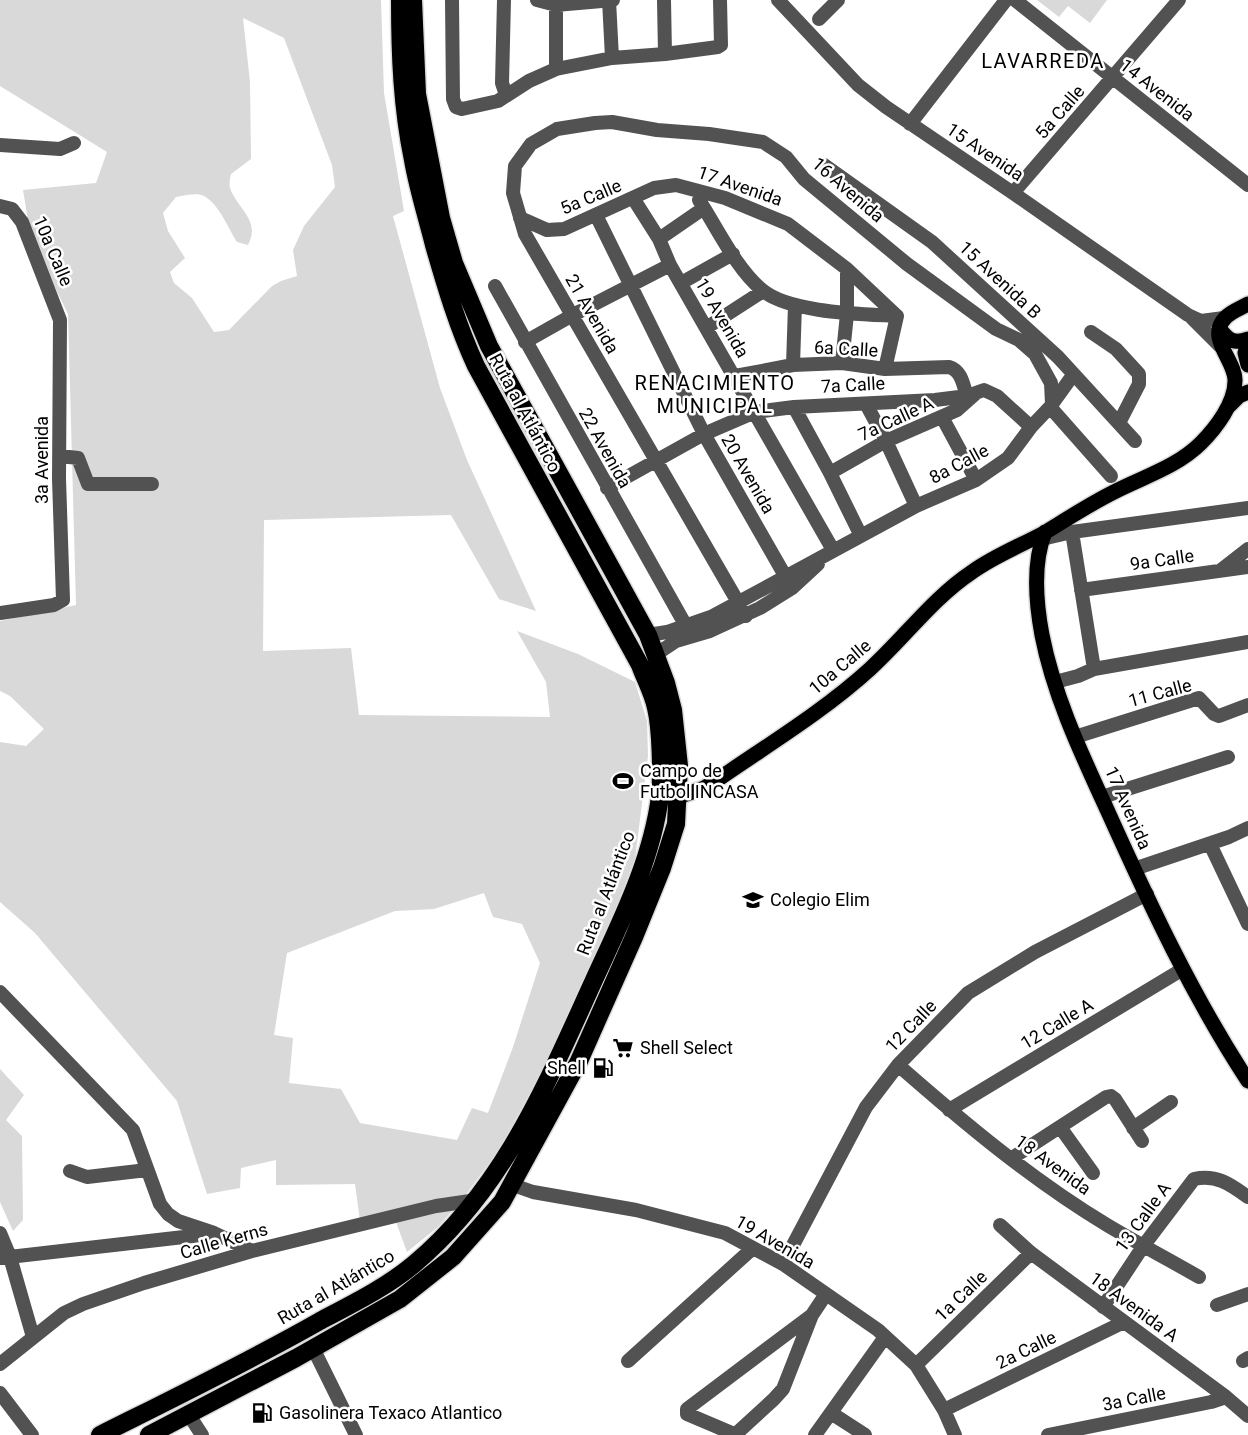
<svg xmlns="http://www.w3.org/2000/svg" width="1248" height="1435" font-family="Roboto,sans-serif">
<rect width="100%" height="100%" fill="#fff"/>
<path fill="#d9d9d9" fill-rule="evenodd" d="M 0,0 L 381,0 L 384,93 L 404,211 L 393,216 L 440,388 L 467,460 L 536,611 L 499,599 L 451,515 L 264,520 L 263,651 L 351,648 L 359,715 L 550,717 L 546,682 L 517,631 L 578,654 L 635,682 L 647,721 L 648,756 L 635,859 L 593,966 L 548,1060 L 498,1151 L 464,1197 L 438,1227 L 407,1252 L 393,1214 L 360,1221 L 355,1184 L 276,1185 L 276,1160 L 241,1168 L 240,1188 L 207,1194 L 177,1101 L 35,933 L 0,902 L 0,742 L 26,746 L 44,729 L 10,696 L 0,691 L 0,621 L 76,605 L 68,314 L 31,239 L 23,190 L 96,183 L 107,152 L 0,86 ZM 243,18 L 284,38 L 332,165 L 335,187 L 304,226 L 293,250 L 297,276 L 281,281 L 272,286 L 229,330 L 214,332 L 192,298 L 174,283 L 170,272 L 185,258 L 168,231 L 163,213 L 176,197 C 184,196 196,192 204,196 C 219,204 228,228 237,242 L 248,245 C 261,220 238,210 230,188 C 229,184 230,178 231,174 L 251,159 L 250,82 ZM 484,893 L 493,917 L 522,924 L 540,963 L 513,1047 L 488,1113 L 472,1108 L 457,1140 L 360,1123 L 341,1089 L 289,1083 L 293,1038 L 274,1035 L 287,953 L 395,911 L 434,909 Z
M 1037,0 L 1107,0 L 1090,23 L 1068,6 L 1059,17 Z
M 0,1069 L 24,1095 L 6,1120 L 22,1136 L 23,1220 L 13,1231 L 0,1202 Z"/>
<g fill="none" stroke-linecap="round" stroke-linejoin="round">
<g stroke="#dbdbdb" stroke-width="18">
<path id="major" d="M 1220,329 C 1228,341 1235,344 1248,339
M 1248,343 L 1245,353 L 1248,365
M 1229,406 L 1239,396 L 1248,392
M 1045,532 C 1033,562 1036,603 1042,635 C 1054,697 1083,757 1109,814 C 1150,905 1193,997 1248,1081
M 678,797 L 704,788 L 720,778 C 771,743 825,710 870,669 C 905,637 933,598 972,572 C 994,556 1020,546 1044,533 C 1067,519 1090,504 1114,492 C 1143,477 1177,467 1201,443 C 1216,428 1235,403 1235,381 C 1236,361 1206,338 1225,318 C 1230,312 1241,308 1248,304"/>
</g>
<g stroke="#dbdbdb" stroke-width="21">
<path id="highway" d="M 100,1435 C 174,1398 248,1362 320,1321 C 352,1304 385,1288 413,1265 C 504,1189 546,1085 594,980 C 621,921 652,860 660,796 C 662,774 661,729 656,708 C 653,693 645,679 640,665 L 476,366 C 458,327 446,287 434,245 C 427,217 418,189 413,160 C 402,107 400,54 400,0
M 149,1435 L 296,1358 L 400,1299 L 453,1257 L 502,1202 L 579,1061 L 634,937 L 662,868 L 676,824 L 679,766 L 673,710 L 666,683 L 648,635 L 489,346 L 454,263 L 441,218 L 417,94 L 413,0"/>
</g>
<path stroke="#525252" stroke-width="14" d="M 452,0 L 453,99 L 456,107 L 462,109 L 498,101 L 529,81 L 556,69 L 612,58 L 665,54 L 718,47 L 721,45 L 720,0
M 504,0 L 502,83 L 506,95
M 537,0 L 556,5 L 613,0
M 609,0 L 612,58
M 664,0 L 665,54
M 778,0 L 858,85 L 886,107 L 1013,193 L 1188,315 L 1201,321 L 1224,318
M 1015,0 L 1248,185
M 819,19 L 838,0
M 556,69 L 556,5
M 910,124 L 1006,0
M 0,145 L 60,149 L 74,143
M 824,165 L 932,242 L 1058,357 L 1135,441
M 1013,193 L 1179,0
M 633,198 L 659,239 L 670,265 L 833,550
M 0,206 L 12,209 L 22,222 L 60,320 L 59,479 L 63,600 L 54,605 L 0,613
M 704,208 C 720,234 738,270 762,290 C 789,313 862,314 897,316
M 596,215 L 704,434 L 792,588
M 520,218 L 547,230 L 564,229 L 654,188 L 676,185 L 725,198 L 788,224 L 847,269 L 897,316
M 659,239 L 704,208 L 699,200
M 681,283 L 733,254
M 495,286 L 686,626
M 1192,318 L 1220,346
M 706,328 L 763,291
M 1091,332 L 1116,349 L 1139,374 L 1139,384 L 1119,423
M 525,342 L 571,316 L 670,265
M 842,363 L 847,314 L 847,269
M 793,365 L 795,305
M 885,369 L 897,316
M 735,376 L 793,365 L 842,363 L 885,369 L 949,367 C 962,371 963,385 967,396
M 866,404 L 886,441 L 916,506
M 794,407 L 830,473 L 861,536
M 1050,407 L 1111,476
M 942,417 L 976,480
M 60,456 L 78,458 L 88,484 L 152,484
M 830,473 L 886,441 L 957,410 L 975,394
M 607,488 L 704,434 L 755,412 L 794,407 L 935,400 L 967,396 L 984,390 L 997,396 L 1031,427
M 1072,532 L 1094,669
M 1042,539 L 1072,532 L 1248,508
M 1221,570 L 1248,549
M 1081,590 L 1248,567
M 746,616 L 525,234 L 513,193 L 515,166 L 531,144 L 557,129 L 595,123 L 612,122 L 657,130 L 709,134 L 763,142 L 786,157 L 804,179 L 907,264 L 996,329 L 1019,340 L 1035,354 L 1051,383 L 1052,404
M 648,635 L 667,632 L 713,616 L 916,506 L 976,480 L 1008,458 L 1031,427 L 1050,407 L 1073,375
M 655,655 L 676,641 L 710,631 L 760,608 L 792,588 L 818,564
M 1055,682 L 1078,676 L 1094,669 L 1248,642
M 1075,737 L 1199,698 L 1214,714 L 1219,716 L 1248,705
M 1102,797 L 1228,757
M 1210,844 L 1248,924
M 1134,869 L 1229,837 L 1248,828
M 0,992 L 133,1130 L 160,1204 L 168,1214 L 178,1221 L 214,1233 L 252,1251
M 898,1065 C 963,1122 1032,1180 1107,1225 C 1137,1243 1168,1259 1199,1277
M 949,1110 L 1183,969
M 1060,1127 L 1093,1173
M 1133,1128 L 1171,1102
M 1012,1158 L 1106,1097 L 1111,1096 L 1115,1099 L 1142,1141
M 70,1171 L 87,1177 L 147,1170
M 513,1185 L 533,1192 L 636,1210 L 725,1233 L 753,1248 L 783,1264 L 878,1330 L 916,1365 L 944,1410 L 955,1435
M 1000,1225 L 1031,1253 L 1226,1397 L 1248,1416
M 0,1233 L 10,1257 L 33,1337
M 0,1258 L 210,1234
M 783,1264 L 866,1107 L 898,1065 L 968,993 L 1035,952 L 1147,894
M 1217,1305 L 1248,1294
M 1103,1307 L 1144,1245 L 1194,1179 C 1216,1174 1230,1184 1248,1197
M 812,1315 L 687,1409 L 687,1414 L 734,1434 L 737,1433 L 774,1399 L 783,1389 L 812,1315 L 826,1294
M 313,1348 L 356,1435
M 628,1361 L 753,1248
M 1243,1361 L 1248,1358
M 0,1364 L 64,1313 L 83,1304 L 144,1283 L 252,1251 L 436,1206 L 477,1200
M 916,1365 L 1031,1253
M 0,1393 L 32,1435
M 944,1410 L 1124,1322
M 831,1413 L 865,1435
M 189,1415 L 202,1435
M 815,1435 L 885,1337
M 1048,1435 L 1211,1402 L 1226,1397"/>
<use href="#major" stroke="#000" stroke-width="15"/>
<use href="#highway" stroke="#000" stroke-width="18"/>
</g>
<defs>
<g id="stadium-bare" transform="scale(1.62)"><path d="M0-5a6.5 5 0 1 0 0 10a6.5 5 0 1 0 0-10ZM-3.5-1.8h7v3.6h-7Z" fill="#000" stroke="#fff" stroke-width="2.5" paint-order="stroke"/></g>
<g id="school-bare" transform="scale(1.62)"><path d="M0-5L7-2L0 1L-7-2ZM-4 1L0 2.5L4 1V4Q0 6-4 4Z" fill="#000" stroke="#fff" stroke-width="2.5" paint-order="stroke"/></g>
<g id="supermarket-bare" transform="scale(1.62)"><path d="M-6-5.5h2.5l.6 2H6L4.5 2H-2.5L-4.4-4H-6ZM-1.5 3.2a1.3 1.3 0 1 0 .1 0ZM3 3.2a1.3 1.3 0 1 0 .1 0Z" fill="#000" stroke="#fff" stroke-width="2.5" paint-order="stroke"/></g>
<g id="fuel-bare" transform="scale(1.62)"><path d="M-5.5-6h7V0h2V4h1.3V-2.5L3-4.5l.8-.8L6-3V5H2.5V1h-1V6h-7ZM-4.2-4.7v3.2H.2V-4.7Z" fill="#000" stroke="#fff" stroke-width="2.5" paint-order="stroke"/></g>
</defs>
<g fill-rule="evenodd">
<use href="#stadium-bare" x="623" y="781"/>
<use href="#school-bare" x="753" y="900"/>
<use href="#supermarket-bare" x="623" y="1048"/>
<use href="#fuel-bare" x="603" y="1068"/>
<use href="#fuel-bare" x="262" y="1413"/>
</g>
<g text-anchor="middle" stroke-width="5" stroke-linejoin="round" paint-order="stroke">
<g font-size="18" fill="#000" stroke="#fff">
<text transform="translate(1157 90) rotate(38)" y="6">14 Avenida</text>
<text transform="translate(1060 112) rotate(-49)" y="6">5a Calle</text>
<text transform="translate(985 152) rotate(34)" y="6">15 Avenida</text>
<text transform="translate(740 186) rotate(19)" y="6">17 Avenida</text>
<text transform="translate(848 190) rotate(41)" y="6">16 Avenida</text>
<text transform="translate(591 197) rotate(-23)" y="6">5a Calle</text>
<text transform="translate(53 251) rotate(67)" y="6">10a Calle</text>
<text transform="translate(1000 280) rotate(43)" y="6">15 Avenida B</text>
<text transform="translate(592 314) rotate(60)" y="6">21 Avenida</text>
<text transform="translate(722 318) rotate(60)" y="6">19 Avenida</text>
<text transform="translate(846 349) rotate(3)" y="6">6a Calle</text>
<text transform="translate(853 385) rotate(-3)" y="6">7a Calle</text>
<text transform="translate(525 413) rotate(62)" y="6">Ruta al Atlántico</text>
<text transform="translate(896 419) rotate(-25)" y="6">7a Calle A</text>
<text transform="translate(605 448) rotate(61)" y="6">22 Avenida</text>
<text transform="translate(42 460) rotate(-90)" y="6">3a Avenida</text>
<text transform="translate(959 464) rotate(-28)" y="6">8a Calle</text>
<text transform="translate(748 474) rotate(60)" y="6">20 Avenida</text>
<text transform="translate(1162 560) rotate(-8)" y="6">9a Calle</text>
<text transform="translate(840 667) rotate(-40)" y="6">10a Calle</text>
<text transform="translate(1160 693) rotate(-15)" y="6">11 Calle</text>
<text transform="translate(1128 808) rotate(66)" y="6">17 Avenida</text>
<text transform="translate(606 893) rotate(-69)" y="6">Ruta al Atlántico</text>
<text transform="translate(1057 1024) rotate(-31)" y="6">12 Calle A</text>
<text transform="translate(911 1026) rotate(-46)" y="6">12 Calle</text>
<text transform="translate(1053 1165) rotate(36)" y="6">18 Avenida</text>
<text transform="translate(1143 1217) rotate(-54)" y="6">13 Calle A</text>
<text transform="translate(224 1241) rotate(-16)" y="6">Calle Kerns</text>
<text transform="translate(775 1242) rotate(30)" y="6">19 Avenida</text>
<text transform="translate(336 1287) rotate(-30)" y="6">Ruta al Atlántico</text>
<text transform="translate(961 1296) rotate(-44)" y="6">1a Calle</text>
<text transform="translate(1134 1307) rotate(36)" y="6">18 Avenida A</text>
<text transform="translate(1026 1350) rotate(-26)" y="6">2a Calle</text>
<text transform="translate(1134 1399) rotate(-11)" y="6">3a Calle</text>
</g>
<g font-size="18" fill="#000" stroke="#fff" text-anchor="start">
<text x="640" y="777">Campo de<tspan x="640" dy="21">Futbol INCASA</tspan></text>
<text x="770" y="906">Colegio Elim</text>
<text x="640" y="1054">Shell Select</text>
<text x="586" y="1074" text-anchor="end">Shell</text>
<text x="279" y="1419">Gasolinera Texaco Atlantico</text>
</g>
<g font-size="20" letter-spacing="1.5" fill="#000" stroke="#fff">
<text x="1043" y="68">LAVARREDA</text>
<text x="715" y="390">RENACIMIENTO<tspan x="715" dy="23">MUNICIPAL</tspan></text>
</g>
</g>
</svg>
